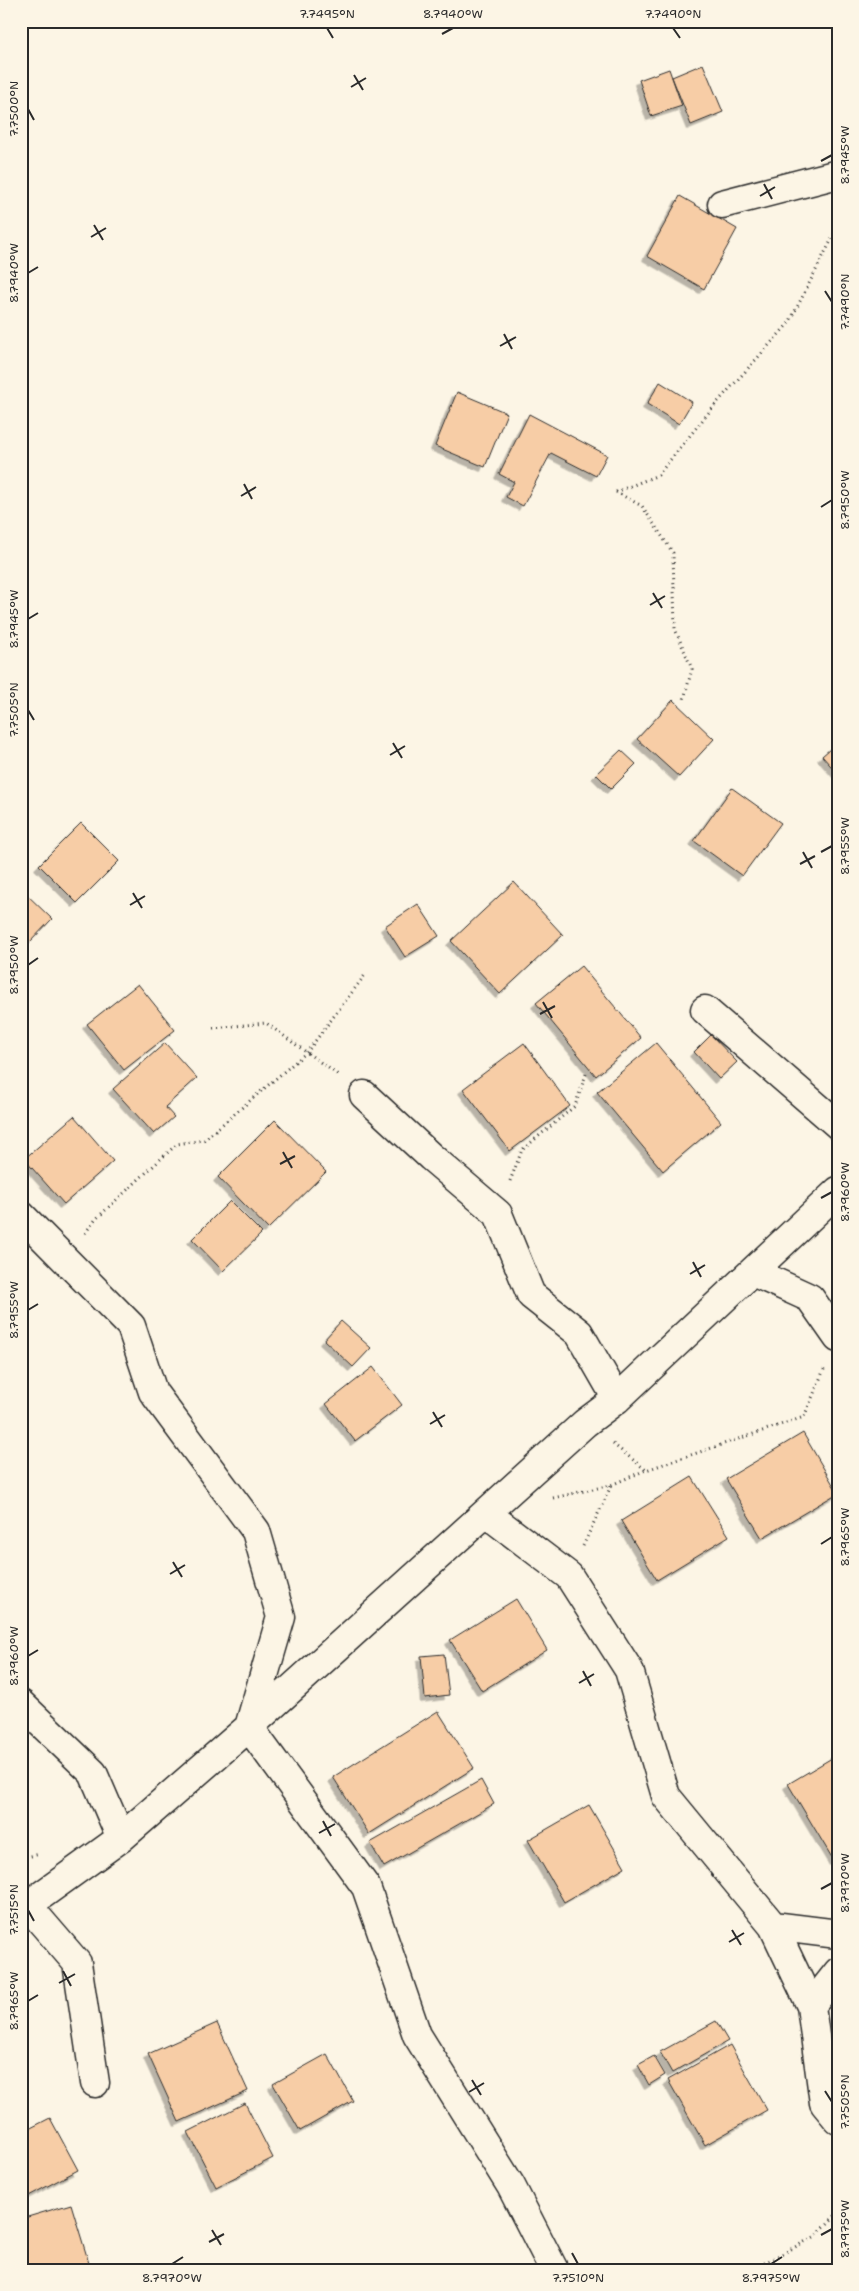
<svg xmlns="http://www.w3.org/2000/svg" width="859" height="2291" font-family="'Shantell Sans',sans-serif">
<defs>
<filter id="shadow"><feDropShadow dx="-4.5" dy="4.5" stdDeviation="0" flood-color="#0004"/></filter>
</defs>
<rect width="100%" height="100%" fill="#fcf5e5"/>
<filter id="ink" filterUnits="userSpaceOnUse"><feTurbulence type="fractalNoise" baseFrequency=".02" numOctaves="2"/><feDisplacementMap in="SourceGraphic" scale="10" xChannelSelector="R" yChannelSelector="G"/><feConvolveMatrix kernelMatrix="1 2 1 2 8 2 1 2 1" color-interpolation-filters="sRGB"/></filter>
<g filter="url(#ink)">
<path fill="#f7cda6" stroke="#2b2b2b" filter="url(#shadow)" d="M 703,64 L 723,112 L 691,125 L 672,77 Z
M 669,69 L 682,106 L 651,116 L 639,80 Z
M 680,196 L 737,229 L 704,289 L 647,256 Z
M 660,382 L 692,402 L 679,424 L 647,404 Z
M 457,392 L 507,413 L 485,467 L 435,446 Z
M 529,414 L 607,455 L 596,476 L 551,453 L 523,506 L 506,497 L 514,482 L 499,474 Z
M 673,700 L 714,739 L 679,777 L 637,739 Z
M 838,742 L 838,774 L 822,756 Z
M 621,750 L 636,764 L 611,789 L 596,774 Z
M 732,788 L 781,823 L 742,876 L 694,841 Z
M 81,823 L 119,861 L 77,903 L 39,865 Z
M 514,882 L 563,935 L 500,994 L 451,941 Z
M 21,889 L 52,919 L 28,944 L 21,938 Z
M 418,904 L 439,936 L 405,957 L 385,926 Z
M 581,966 L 641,1038 L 596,1076 L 536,1003 Z
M 138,984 L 175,1030 L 124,1070 L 87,1024 Z
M 711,1035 L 737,1062 L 719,1079 L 694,1052 Z
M 165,1043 L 197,1078 L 165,1107 L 174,1117 L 154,1134 L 113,1089 Z
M 524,1043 L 570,1106 L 510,1151 L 463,1089 Z
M 656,1043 L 721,1122 L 663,1171 L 597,1092 Z
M 74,1116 L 113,1161 L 64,1204 L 24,1159 Z
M 275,1120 L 326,1172 L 268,1229 L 218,1177 Z
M 230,1201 L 262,1233 L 223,1271 L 192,1239 Z
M 341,1321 L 371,1348 L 353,1367 L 324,1340 Z
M 373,1367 L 402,1405 L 355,1441 L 326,1404 Z
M 803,1433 L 838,1493 L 762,1538 L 726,1479 Z
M 692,1477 L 729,1536 L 657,1580 L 621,1521 Z
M 516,1599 L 547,1650 L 482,1691 L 450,1640 Z
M 444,1654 L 449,1695 L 425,1698 L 421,1656 Z
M 438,1711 L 474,1768 L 369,1834 L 333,1777 Z
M 837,1755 L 838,1859 L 834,1861 L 788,1784 Z
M 481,1780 L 494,1804 L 384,1867 L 370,1843 Z
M 589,1805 L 625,1867 L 564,1902 L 528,1840 Z
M 716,2021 L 728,2041 L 672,2073 L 660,2052 Z
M 217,2023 L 248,2091 L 179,2122 L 148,2054 Z
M 730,2045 L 767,2110 L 705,2145 L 668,2080 Z
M 327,2054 L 353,2101 L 300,2131 L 273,2084 Z
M 654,2056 L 665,2075 L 649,2085 L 638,2065 Z
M 245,2103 L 273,2158 L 216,2187 L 188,2132 Z
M 50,2118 L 78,2170 L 21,2200 L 21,2133 Z
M 71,2204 L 91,2270 L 21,2270 L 21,2219 Z"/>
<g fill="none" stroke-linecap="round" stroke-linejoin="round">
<g stroke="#2b2b2b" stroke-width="31">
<path id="minor" d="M 722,204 L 838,174
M 705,1010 L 838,1125
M 364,1095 L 431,1157 L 498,1214 L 531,1295 L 579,1333 L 617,1399
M 21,1215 L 131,1326 L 153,1392 L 256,1531 L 281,1617 L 249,1727 L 366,1887 L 417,2035 L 511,2186 L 554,2270
M 753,1272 L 810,1298 L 838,1338
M 486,1513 L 569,1576 L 629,1670 L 666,1796 L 773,1926 L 811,2006 L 824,2103 L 838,2120
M 21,1704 L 93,1773 L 121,1838
M 27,1905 L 77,1963 L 95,2083
M 21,1910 L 121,1838 L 249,1727 L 585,1423 L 617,1399 L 838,1191
M 773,1926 L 838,1934
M 811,2006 L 838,1972"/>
</g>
<path stroke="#2b2b2b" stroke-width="3" stroke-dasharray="1 4" stroke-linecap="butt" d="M 616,492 L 658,475 L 714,406 L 789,323 L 838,227
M 616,492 L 642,506 L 673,553 L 675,629 L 692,669 L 684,699
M 213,1028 L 266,1023 L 338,1075
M 510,1181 L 522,1150 L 575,1106 L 586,1074
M 85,1233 L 96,1219 L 177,1144 L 204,1140 L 307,1052 L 365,975
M 613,1444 L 646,1470
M 553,1498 L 611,1485 L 646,1470 L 804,1417 L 825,1367
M 583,1546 L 611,1486
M 21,1858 L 40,1854
M 751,2270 L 814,2237 L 838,2213"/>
<use href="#minor" stroke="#fcf5e5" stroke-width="28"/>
</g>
</g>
<path fill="none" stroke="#2b2b2b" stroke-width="2" d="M 327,28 L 333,38M 673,28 L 680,38M 442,34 L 453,28M 354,75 L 363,90M 351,87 L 366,78M 28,109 L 34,120M 821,161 L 832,155M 764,184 L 772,199M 760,196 L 775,187M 94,225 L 103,240M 91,237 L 106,228M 28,273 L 38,267M 825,291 L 832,302M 504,334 L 512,349M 500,346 L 516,337M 244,484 L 252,499M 241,496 L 256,487M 821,507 L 832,500M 653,593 L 662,608M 650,605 L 665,596M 28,619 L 38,613M 28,710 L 34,720M 393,743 L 402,758M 390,755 L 405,746M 803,852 L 812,868M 821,852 L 832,846M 800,864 L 815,856M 133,893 L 142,908M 130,905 L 145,896M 28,965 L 38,958M 543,1002 L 552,1018M 540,1014 L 555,1006M 283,1152 L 292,1168M 280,1164 L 295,1156M 821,1198 L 832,1192M 693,1262 L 701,1277M 690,1274 L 705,1265M 28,1310 L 38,1304M 433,1412 L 442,1427M 430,1424 L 445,1415M 821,1544 L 832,1537M 173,1562 L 182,1577M 170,1574 L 185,1565M 28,1656 L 38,1650M 583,1671 L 591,1686M 579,1683 L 594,1674M 323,1821 L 331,1836M 319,1833 L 335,1824M 821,1889 L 832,1883M 28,1910 L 34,1921M 732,1930 L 741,1945M 729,1942 L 744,1933M 63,1971 L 71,1986M 59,1983 L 75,1974M 28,2001 L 38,1995M 472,2080 L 481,2095M 825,2091 L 832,2102M 469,2092 L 484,2083M 212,2230 L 221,2245M 821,2235 L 832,2229M 209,2242 L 224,2234M 572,2253 L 578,2264M 172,2264 L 183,2257M 771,2264 L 782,2257"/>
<rect width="859" height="2291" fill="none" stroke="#fcf5e5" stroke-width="55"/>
<rect x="28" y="28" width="804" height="2236" fill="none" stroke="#2b2b2b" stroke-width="2"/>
<g font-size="12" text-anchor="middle" fill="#2b2b2b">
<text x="327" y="18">7.7495°N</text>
<text x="453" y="18">8.7940°W</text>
<text x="673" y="18">7.7490°N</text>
<text transform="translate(14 109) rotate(-90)" y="4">7.7500°N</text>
<text transform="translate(845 155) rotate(-90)" y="4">8.7945°W</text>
<text transform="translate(14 273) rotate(-90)" y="4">8.7940°W</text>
<text transform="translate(845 302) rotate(-90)" y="4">7.7490°N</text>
<text transform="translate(845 500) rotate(-90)" y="4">8.7950°W</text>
<text transform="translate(14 619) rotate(-90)" y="4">8.7945°W</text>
<text transform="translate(14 710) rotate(-90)" y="4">7.7505°N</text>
<text transform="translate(845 846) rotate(-90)" y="4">8.7955°W</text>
<text transform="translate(14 965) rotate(-90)" y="4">8.7950°W</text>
<text transform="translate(845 1192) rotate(-90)" y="4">8.7960°W</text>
<text transform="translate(14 1310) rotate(-90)" y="4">8.7955°W</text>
<text transform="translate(845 1537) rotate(-90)" y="4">8.7965°W</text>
<text transform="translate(14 1656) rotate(-90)" y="4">8.7960°W</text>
<text transform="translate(845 1883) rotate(-90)" y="4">8.7970°W</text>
<text transform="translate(14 1910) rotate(-90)" y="4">7.7515°N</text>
<text transform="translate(14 2001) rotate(-90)" y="4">8.7965°W</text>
<text transform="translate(845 2102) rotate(-90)" y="4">7.7505°N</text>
<text transform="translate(845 2229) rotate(-90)" y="4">8.7975°W</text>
<text x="172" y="2282">8.7970°W</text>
<text x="578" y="2282">7.7510°N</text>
<text x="771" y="2282">8.7975°W</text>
</g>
</svg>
